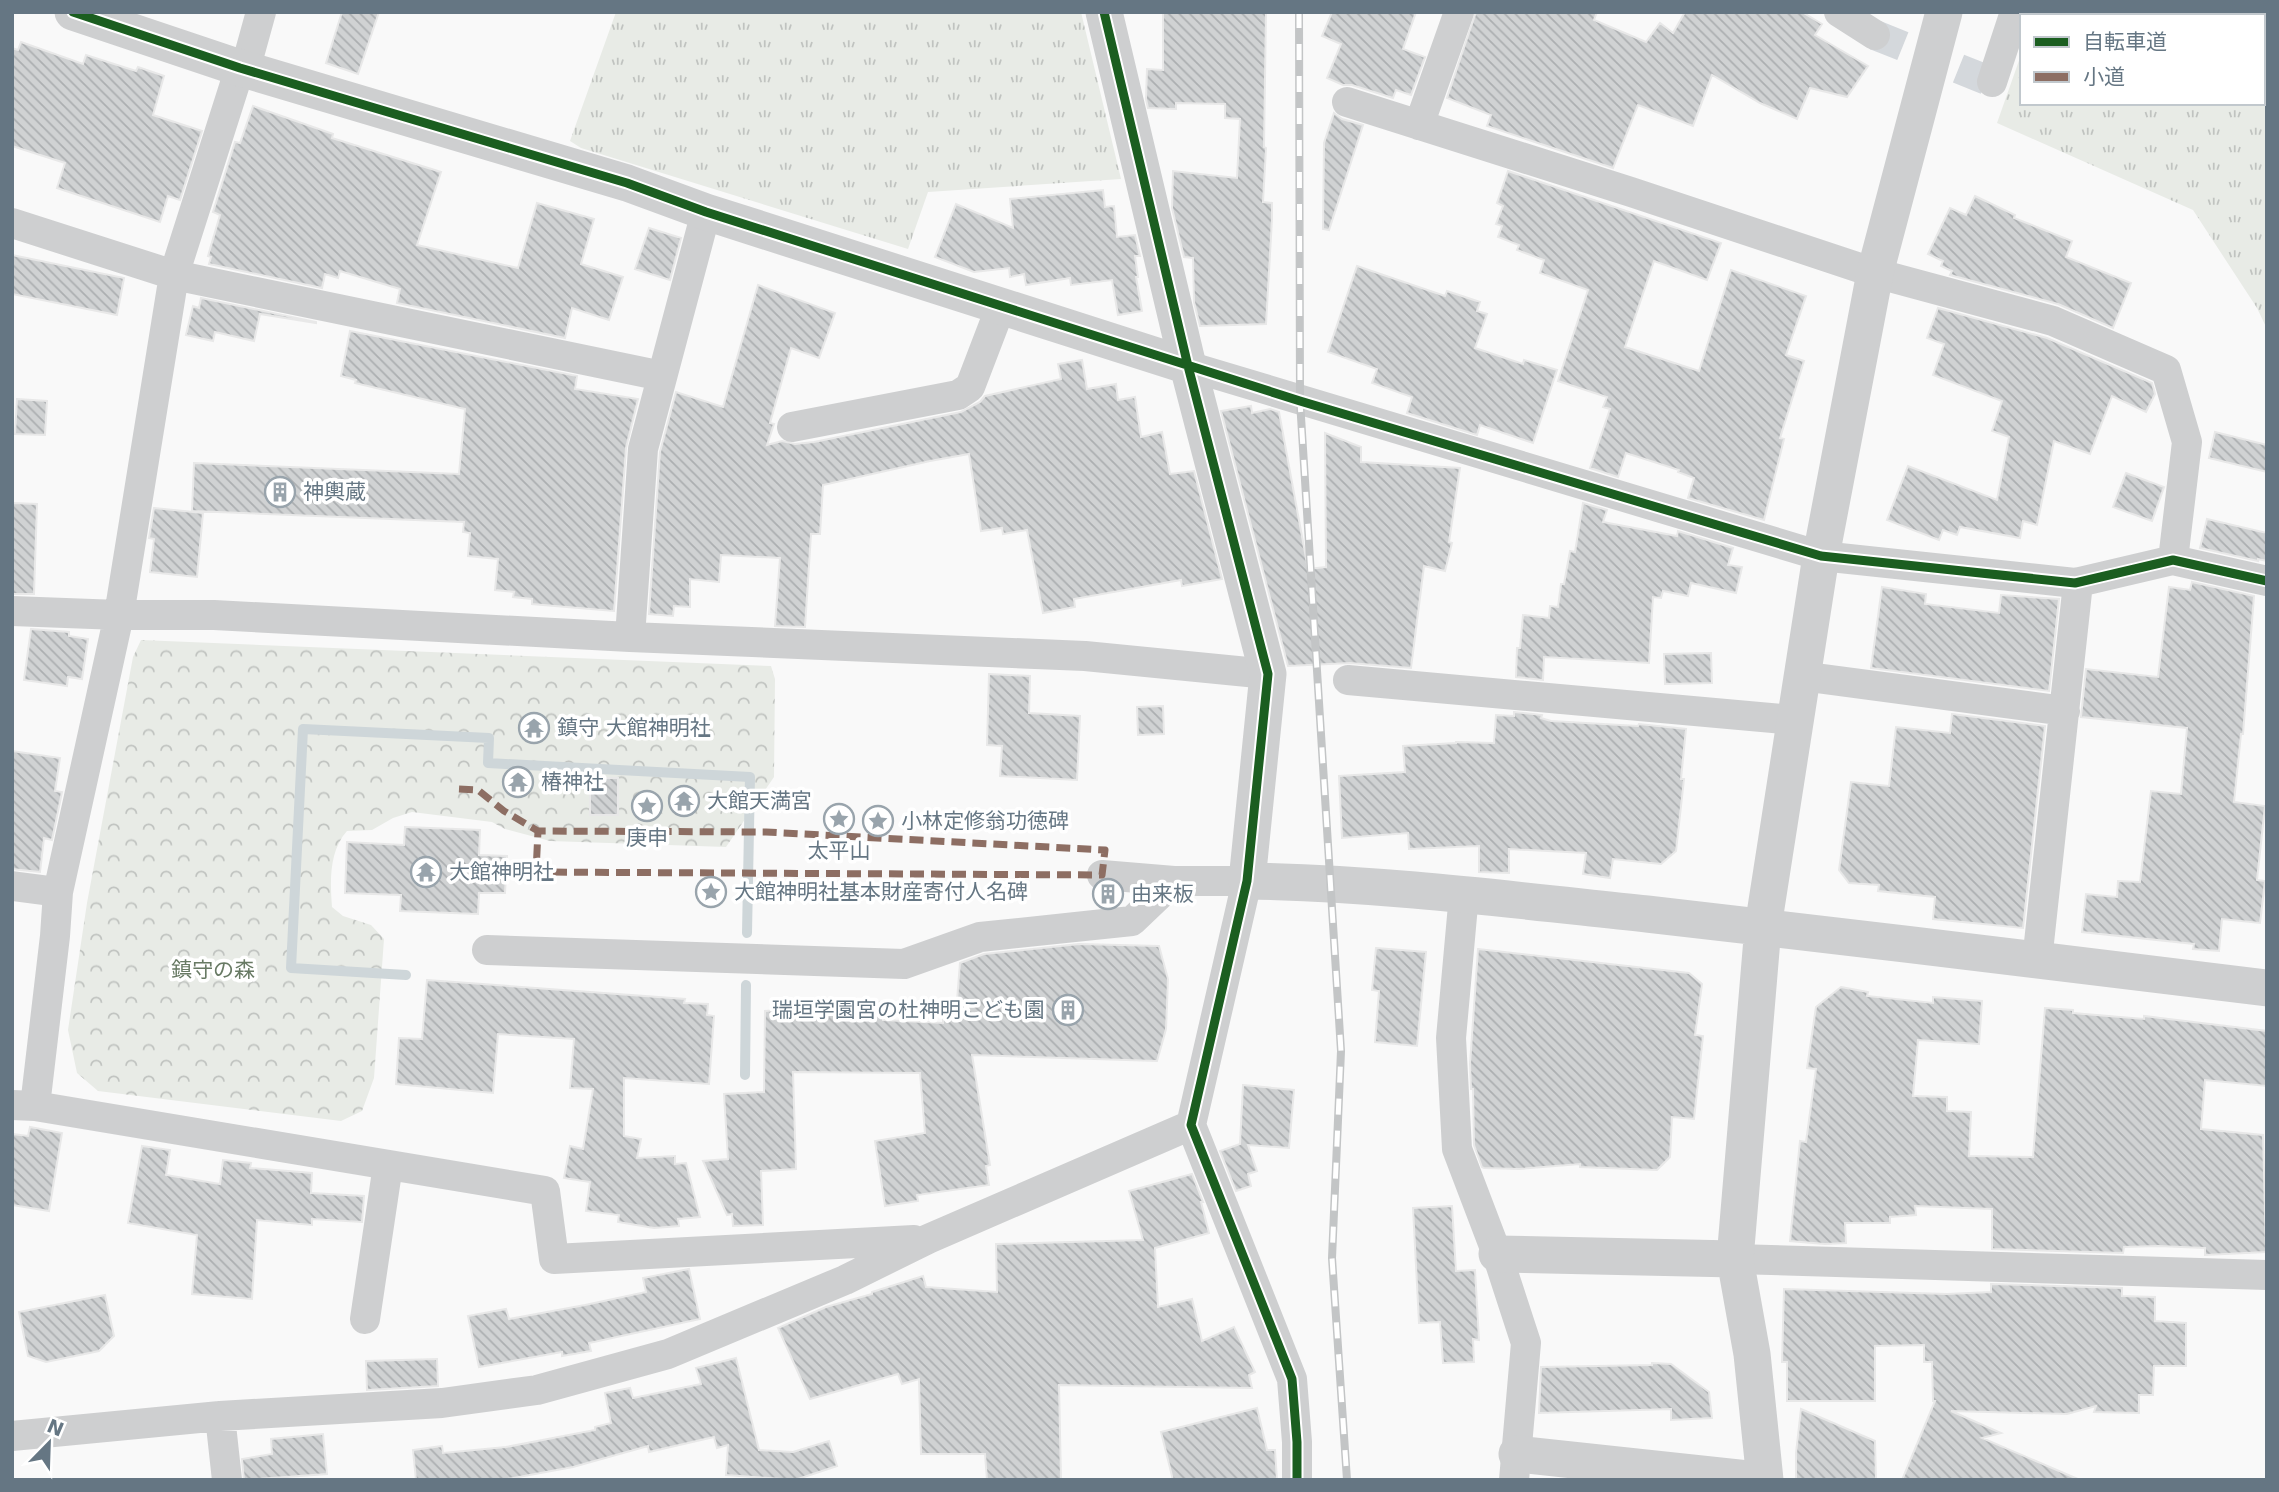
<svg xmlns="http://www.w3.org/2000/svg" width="2279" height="1492" font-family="'DejaVu Sans','Noto Sans JP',sans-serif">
<defs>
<pattern id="grass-tufts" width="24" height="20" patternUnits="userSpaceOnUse" patternTransform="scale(1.75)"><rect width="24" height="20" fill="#e8ebe6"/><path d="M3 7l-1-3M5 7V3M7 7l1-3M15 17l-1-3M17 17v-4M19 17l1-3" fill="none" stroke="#c0c3c0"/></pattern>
<pattern id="forest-crowns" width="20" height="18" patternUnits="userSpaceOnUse" patternTransform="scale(1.75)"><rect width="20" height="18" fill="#e8ebe6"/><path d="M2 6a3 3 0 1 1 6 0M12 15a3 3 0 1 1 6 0" fill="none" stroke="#c0c3c0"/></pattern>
<pattern id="building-back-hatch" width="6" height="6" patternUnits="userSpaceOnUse" patternTransform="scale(1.75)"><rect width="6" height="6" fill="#d0d2d3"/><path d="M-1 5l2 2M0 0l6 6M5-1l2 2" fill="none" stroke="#acafb1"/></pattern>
</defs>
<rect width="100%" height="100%" fill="#f9f9f9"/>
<path fill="url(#grass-tufts)" d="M 616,12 L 1081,12 L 1121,179 L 928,192 L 908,249 L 581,148 L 570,141 Z
M 2036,12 L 2267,12 L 2267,329 L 2257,308 L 2193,210 L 1997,123 L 2022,52 L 2022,103 L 2263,103 L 2263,16 L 2034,16 Z"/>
<path fill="url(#forest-crowns)" d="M 141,640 L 771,666 L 775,679 L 774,777 L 726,847 L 550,841 L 505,829 L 492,822 L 412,812 L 393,818 L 372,830 L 347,831 C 329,851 330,881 332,907 L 343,916 L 371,925 L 384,939 L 374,1078 L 362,1111 L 341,1121 L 98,1091 L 77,1073 L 68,1030 L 87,903 L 133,657 Z"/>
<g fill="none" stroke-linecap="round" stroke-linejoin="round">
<path stroke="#ced6d9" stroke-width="10" d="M 406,975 L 291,968 L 303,729 L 489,738 L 488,763 L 750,777 L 747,933
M 745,1075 L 746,985"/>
</g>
<path fill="url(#building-back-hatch)" stroke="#e8e8e8" stroke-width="2" d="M 342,12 L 379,12 L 358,74 L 326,63 Z
M 1163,12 L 1266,12 L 1264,147 L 1266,148 L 1263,202 L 1272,203 L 1272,219 L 1266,324 L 1200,326 L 1194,302 L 1193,258 L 1184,257 L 1172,208 L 1173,171 L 1237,178 L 1240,119 L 1225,118 L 1225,104 L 1176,103 L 1176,109 L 1148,108 L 1146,99 L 1147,69 L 1163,70 Z
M 1332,12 L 1416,12 L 1403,49 L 1425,57 L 1411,95 L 1396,90 L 1393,98 L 1352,85 L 1343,85 L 1327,78 L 1341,44 L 1322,36 Z
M 1476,12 L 1597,12 L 1594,20 L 1646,42 L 1660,23 L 1673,33 L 1685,12 L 1802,12 L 1822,24 L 1815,35 L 1868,66 L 1847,97 L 1810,88 L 1797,119 L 1760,103 L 1712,75 L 1693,126 L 1638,105 L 1613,168 L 1487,126 L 1491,115 L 1447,98 Z
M 21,42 L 83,64 L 86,55 L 136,71 L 138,67 L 164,76 L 153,115 L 202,131 L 180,200 L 168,196 L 160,222 L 57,188 L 65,163 L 12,146 L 12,48 L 18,50 Z
M 253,106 L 333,134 L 332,138 L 441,172 L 417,245 L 518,268 L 537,203 L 594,219 L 581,264 L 623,277 L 609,320 L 572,308 L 565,338 L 397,303 L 400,289 L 340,271 L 338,278 L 325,274 L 322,288 L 209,264 L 211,257 L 208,256 L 220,215 L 213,212 L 235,142 L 240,143 Z
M 1334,113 L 1342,119 L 1363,125 L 1329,230 L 1323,229 L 1324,143 Z
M 1508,171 L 1721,243 L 1707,280 L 1654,261 L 1625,347 L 1699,371 L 1731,270 L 1806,296 L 1786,355 L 1804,361 L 1780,438 L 1784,439 L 1764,520 L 1688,498 L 1694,478 L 1678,472 L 1679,470 L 1626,453 L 1618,477 L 1590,468 L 1610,409 L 1603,407 L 1607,397 L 1558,381 L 1588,290 L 1540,273 L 1544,260 L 1517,250 L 1519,245 L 1498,237 L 1502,226 L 1496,224 L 1503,206 L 1497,203 Z
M 1103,190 L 1105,207 L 1114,206 L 1117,237 L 1135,235 L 1140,256 L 1135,256 L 1138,277 L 1136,277 L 1142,311 L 1118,315 L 1112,280 L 1071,285 L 1070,278 L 1026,285 L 1024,274 L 1010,277 L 1009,268 L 974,272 L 935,257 L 956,204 L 1013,228 L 1010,199 Z
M 1975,196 L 2015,215 L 2014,218 L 2072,241 L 2066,257 L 2131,283 L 2113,328 L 2058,304 L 1950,275 L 1952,271 L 1941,266 L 1943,261 L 1928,254 L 1950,208 L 1966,215 Z
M 649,228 L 681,238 L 670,280 L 635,269 Z
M 12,255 L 124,278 L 117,315 L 12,294 Z
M 1357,266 L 1445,296 L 1447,291 L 1480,302 L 1477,311 L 1487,314 L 1475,348 L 1523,364 L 1524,360 L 1557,370 L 1533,443 L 1480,425 L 1477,435 L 1407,413 L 1412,397 L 1372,383 L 1377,369 L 1328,352 Z
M 758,285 L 835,313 L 819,358 L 791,348 L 770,423 L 774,424 L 767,445 L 782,441 L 795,444 L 814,442 L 961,412 L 980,402 L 985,396 L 1061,379 L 1058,364 L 1082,360 L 1087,389 L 1116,384 L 1118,400 L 1135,397 L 1141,437 L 1162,432 L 1170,474 L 1194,471 L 1222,579 L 1182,586 L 1181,580 L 1074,599 L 1075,607 L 1043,613 L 1027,530 L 1003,534 L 1002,528 L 981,531 L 969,454 L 930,461 L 823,485 L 820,534 L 811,534 L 805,627 L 775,626 L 780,558 L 721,555 L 719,582 L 690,579 L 690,607 L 674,606 L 673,616 L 649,614 L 660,452 L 676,392 L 723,407 Z
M 201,298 L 316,322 L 316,323 L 260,314 L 254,341 L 215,332 L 213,341 L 186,335 L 193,306 L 199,308 Z
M 1938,308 L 2047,338 L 2152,383 L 2155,394 L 2146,412 L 2112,396 L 2090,454 L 2054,441 L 2037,525 L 2023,521 L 2020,538 L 1960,527 L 1957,535 L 1943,530 L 1939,540 L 1887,520 L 1908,466 L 1997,500 L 2009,437 L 1992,431 L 2002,401 L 1933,375 L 1944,344 L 1927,338 Z
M 350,331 L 577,376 L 575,389 L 638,399 L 626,448 L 614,611 L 532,604 L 532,599 L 513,597 L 514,592 L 495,590 L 498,559 L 468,556 L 470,533 L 463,532 L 464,522 L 192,511 L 194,463 L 459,474 L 465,409 L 355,383 L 356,380 L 341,376 Z
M 17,399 L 47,401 L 45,435 L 15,434 Z
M 1251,406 L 1252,413 L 1270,409 L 1279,412 L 1308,569 L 1326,567 L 1325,433 L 1361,447 L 1361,462 L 1460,468 L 1449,542 L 1452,543 L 1445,571 L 1424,566 L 1411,668 L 1350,663 L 1288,666 L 1221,411 Z
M 2215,432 L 2267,445 L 2267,472 L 2209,458 Z
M 2126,473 L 2164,487 L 2152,521 L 2113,507 Z
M 12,503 L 37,504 L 34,594 L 12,594 Z
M 1583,503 L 1607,510 L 1603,522 L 1677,536 L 1678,531 L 1733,548 L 1728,565 L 1742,567 L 1736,593 L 1691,583 L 1688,596 L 1663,591 L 1661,598 L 1653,597 L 1649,663 L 1544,657 L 1543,680 L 1516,677 L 1517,648 L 1520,648 L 1523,615 L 1549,618 L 1550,606 L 1558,607 L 1561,584 L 1564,584 L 1570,551 L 1575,552 Z
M 154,508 L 203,513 L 197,577 L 150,572 L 154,539 L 149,538 Z
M 2207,519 L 2267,533 L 2267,561 L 2258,559 L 2258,561 L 2200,548 Z
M 2192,582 L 2254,596 L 2243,734 L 2241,734 L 2234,802 L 2265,806 L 2257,880 L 2265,881 L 2260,923 L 2222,919 L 2219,951 L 2193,949 L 2194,944 L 2082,932 L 2086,894 L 2117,897 L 2118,881 L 2140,882 L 2151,791 L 2181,794 L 2187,728 L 2081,717 L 2086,669 L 2158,677 L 2169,587 L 2190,590 Z
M 1882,587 L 1926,594 L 1925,604 L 1999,613 L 2001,595 L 2059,599 L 2049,691 L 1871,668 Z
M 31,629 L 69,632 L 69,636 L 88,639 L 82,679 L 68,677 L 67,686 L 24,680 Z
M 1711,653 L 1712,683 L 1665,684 L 1664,654 Z
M 989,674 L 1030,676 L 1029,713 L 1080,716 L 1077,780 L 1000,776 L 1002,746 L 987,745 Z
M 1163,706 L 1164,734 L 1138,735 L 1137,707 Z
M 1514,712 L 1542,715 L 1541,718 L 1551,721 L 1638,726 L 1639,724 L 1686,729 L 1681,779 L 1684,779 L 1676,851 L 1661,864 L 1613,859 L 1610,878 L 1583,874 L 1586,853 L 1509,849 L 1509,873 L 1479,872 L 1479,846 L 1409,849 L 1408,833 L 1342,838 L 1339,776 L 1405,772 L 1403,746 L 1456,743 L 1456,742 L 1494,743 L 1496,715 L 1514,716 Z
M 1952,714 L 2045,726 L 2023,928 L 1933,919 L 1935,897 L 1878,891 L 1879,885 L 1849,883 L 1839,870 L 1851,782 L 1889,786 L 1896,727 L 1950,733 Z
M 12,751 L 60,758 L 55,791 L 62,792 L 52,840 L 44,838 L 40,872 L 12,869 Z
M 590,778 L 618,778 L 618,815 L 590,815 Z
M 405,827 L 480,830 L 479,855 L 507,856 L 505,893 L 479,893 L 478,914 L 400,911 L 401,895 L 345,893 L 347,842 L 404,845 Z
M 1079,944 L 1159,946 L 1168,979 L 1166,1029 L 1157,1061 L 972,1055 L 990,1165 L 986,1166 L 989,1185 L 917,1195 L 918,1201 L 885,1206 L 875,1141 L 925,1133 L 920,1073 L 793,1072 L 796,1169 L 761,1171 L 763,1225 L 733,1226 L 732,1214 L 727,1215 L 703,1161 L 728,1159 L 724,1094 L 764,1092 L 765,1011 L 781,1010 L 781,1000 L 883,1002 L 883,1020 L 943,1023 L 943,1017 L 940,1013 L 956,1013 L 960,963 L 984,954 Z
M 1376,948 L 1426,952 L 1417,1046 L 1375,1042 L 1379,991 L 1372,990 Z
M 1478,949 L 1689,973 L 1702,984 L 1695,1035 L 1703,1036 L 1694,1119 L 1672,1117 L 1670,1157 L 1657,1170 L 1580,1167 L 1580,1164 L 1519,1169 L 1484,1168 L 1482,1167 L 1474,1145 L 1473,1089 L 1471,1089 L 1470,1064 Z
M 427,980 L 685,999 L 684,1003 L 708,1004 L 707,1015 L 714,1016 L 709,1084 L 624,1078 L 624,1136 L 641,1139 L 637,1158 L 675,1156 L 675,1164 L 686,1163 L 700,1217 L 678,1219 L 679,1226 L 654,1228 L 618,1222 L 619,1215 L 586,1211 L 590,1182 L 564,1178 L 570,1146 L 583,1149 L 593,1089 L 570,1088 L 574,1039 L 498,1034 L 493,1093 L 396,1084 L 399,1038 L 422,1039 Z
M 1841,987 L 1868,992 L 1867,996 L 1933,1003 L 1933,997 L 1982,1001 L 1979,1044 L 1918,1040 L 1913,1096 L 1947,1097 L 1947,1111 L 1971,1112 L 1969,1156 L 2033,1157 L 2045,1008 L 2073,1010 L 2073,1013 L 2144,1019 L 2144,1016 L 2267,1031 L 2267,1086 L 2205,1080 L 2201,1129 L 2263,1135 L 2266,1252 L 2205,1255 L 2205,1248 L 2158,1246 L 2124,1247 L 2123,1253 L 1992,1249 L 1992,1209 L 1915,1206 L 1916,1215 L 1890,1217 L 1890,1223 L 1845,1223 L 1846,1243 L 1825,1244 L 1790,1241 L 1800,1141 L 1806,1142 L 1816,1069 L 1807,1068 L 1816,1007 Z
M 1243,1085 L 1294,1090 L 1289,1148 L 1248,1145 L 1257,1171 L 1248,1174 L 1251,1186 L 1236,1191 L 1220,1151 L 1240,1144 Z
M 30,1127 L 62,1133 L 49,1211 L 12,1205 L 12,1134 L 28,1136 Z
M 142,1146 L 170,1150 L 166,1175 L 220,1184 L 223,1160 L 251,1163 L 250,1168 L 312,1173 L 311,1193 L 364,1196 L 362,1222 L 312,1219 L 312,1225 L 257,1220 L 252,1299 L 192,1294 L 197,1235 L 128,1223 Z
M 1192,1174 L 1203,1202 L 1201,1202 L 1209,1233 L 1155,1248 L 1158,1307 L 1192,1299 L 1202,1341 L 1234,1327 L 1255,1372 L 1249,1375 L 1252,1388 L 1059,1385 L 1061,1480 L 987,1480 L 985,1454 L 921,1454 L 919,1379 L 902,1384 L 898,1374 L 810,1399 L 778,1328 L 826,1307 L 872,1294 L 872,1292 L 923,1276 L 926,1287 L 997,1292 L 996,1244 L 1143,1240 L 1129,1191 Z
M 1452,1206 L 1456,1271 L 1475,1270 L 1479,1340 L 1473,1339 L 1474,1362 L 1443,1363 L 1440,1322 L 1419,1323 L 1413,1208 Z
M 689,1269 L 700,1319 L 589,1343 L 591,1351 L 562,1356 L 562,1352 L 479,1367 L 468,1316 L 506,1309 L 509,1319 L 585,1305 L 646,1292 L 643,1278 Z
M 1991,1284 L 2122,1288 L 2122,1296 L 2155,1297 L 2155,1321 L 2186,1323 L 2186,1366 L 2154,1366 L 2153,1395 L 2139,1395 L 2139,1413 L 2094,1412 L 2096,1406 L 2067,1414 L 1951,1411 L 2001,1433 L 1982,1438 L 2080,1480 L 1902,1480 L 1935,1401 L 1933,1401 L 1932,1362 L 1924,1362 L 1924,1345 L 1875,1346 L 1875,1401 L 1787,1401 L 1787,1362 L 1782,1362 L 1784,1289 L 1947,1294 L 1991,1292 Z
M 105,1295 L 114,1336 L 99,1351 L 46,1362 L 28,1356 L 19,1312 Z
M 736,1358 L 759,1450 L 793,1452 L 829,1441 L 837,1466 L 795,1480 L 726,1475 L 728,1445 L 717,1448 L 714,1437 L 649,1452 L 648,1446 L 573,1467 L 502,1480 L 416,1480 L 413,1450 L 442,1446 L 443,1453 L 506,1447 L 595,1430 L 595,1427 L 611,1423 L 605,1393 L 630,1388 L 633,1398 L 701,1384 L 696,1368 Z
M 437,1359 L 438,1386 L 367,1390 L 366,1361 Z
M 1652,1363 L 1671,1364 L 1709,1392 L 1712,1418 L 1671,1420 L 1671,1409 L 1539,1413 L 1541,1367 L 1652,1365 Z
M 1257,1408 L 1267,1450 L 1275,1450 L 1277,1480 L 1173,1480 L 1161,1432 Z
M 1801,1409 L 1875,1441 L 1876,1480 L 1796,1480 L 1796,1453 Z
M 323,1434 L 327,1474 L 244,1480 L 242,1459 L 272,1454 L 271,1439 Z"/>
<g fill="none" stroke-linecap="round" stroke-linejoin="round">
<path stroke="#d4d8dc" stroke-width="30" stroke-dasharray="30 15" stroke-linecap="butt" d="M 1875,35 L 1992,82"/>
<path stroke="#cecfd0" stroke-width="30" d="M 1839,12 L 1875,35
M 245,70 L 261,12
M 1992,82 L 2015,12
M 1347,102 L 1631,192 L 1875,273 L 2053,321 L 2166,370 L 2187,442 L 2173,560
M 1419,125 L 1459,12
M 12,223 L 174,275 L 662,376
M 1188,366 L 1821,556 L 2075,583 L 2173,560 L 2267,581
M 792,427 L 958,395 L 970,387 L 1001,306
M 12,611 L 119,615 L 214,615 L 630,637 L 1085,656 L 1268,674
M 630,637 L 643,449 L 706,212
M 1801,676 L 2065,711
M 1348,680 L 1794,720
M 1102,875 L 1174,881 L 1247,881 L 1191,1125 L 1292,1379 L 1297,1442 L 1297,1480
M 12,886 L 58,892
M 1464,894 L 1451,1038 L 1457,1149 L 1497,1254 L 1526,1343 L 1514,1480
M 487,950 L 904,964 L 980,937 L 1132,921 L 1174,881
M 2037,961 L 2078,583
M 12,1105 L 35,1106 L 545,1191 L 554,1259 L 914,1240
M 35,1106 L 55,936 L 58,892 L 119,615 L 174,275 L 240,68
M 1735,1259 L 2267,1275
M 365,1319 L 388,1165
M 220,1416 L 227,1480
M 12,1436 L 220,1416 L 442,1403 L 537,1390 L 668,1354 L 845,1280 L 928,1239 L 1191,1125"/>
<path stroke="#cecfd0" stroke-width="37" d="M 73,12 L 240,68 L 627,183 L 706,212 L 1188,366
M 1104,12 L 1188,366 L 1268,674 L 1247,881 C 1381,883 1514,900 1647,914 C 1854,937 2060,963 2267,988
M 1497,1254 L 1735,1259
M 1517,1454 L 1757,1480
M 1765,1480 L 1752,1354 L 1735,1259 L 1763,927 L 1821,556 L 1875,273 L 1944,12"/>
<g stroke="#c3c5c6" stroke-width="8">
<path id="rail" d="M 1299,12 L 1300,401 L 1341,1051 L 1332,1258 L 1347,1480"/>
</g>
<use href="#rail" stroke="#fff" stroke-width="5" stroke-dasharray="16" stroke-linecap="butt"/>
<path stroke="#8d6e63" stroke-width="7" stroke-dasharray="14 7" stroke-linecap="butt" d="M 459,789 L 478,790 L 504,811 L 538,831
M 511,872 L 536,872 L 1102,875 L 1105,850 L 766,832 L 538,831 L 536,872"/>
<g stroke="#fff" stroke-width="13">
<path id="cycleway" d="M 73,12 L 240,68 L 627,183 L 706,212 L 1300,401 L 1821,556 L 2075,583 L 2173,560 L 2267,581
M 1104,12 L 1188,366 L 1268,674 L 1247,881 L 1191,1125 L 1292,1379 L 1297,1442 L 1297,1480"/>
</g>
<use href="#cycleway" stroke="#1b5e20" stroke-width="9"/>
</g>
<defs>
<g id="building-ring" transform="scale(1.575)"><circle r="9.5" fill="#fff" stroke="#99a4ac" stroke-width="1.5"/><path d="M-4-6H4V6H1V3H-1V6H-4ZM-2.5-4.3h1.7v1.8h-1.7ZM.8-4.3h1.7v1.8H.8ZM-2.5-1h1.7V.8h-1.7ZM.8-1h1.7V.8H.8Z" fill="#99a4ac"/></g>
<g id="temple-ring" transform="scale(1.575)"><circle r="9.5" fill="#fff" stroke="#99a4ac" stroke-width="1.5"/><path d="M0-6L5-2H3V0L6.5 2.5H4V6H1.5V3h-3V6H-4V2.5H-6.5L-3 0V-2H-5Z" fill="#99a4ac"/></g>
<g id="sight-ring" transform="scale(1.575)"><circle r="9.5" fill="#fff" stroke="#99a4ac" stroke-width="1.5"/><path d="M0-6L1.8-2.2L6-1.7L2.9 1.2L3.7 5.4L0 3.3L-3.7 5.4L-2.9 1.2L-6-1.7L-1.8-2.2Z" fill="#99a4ac"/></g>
</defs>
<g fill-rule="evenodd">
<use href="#building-ring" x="280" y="492"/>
<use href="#temple-ring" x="534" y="728"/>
<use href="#temple-ring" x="518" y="782"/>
<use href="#temple-ring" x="684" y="801"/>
<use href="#sight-ring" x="647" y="806"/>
<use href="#sight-ring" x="839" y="819"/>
<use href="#sight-ring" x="878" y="821"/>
<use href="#temple-ring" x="426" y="872"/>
<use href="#sight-ring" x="711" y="892"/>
<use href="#building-ring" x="1108" y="894"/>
<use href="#building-ring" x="1068" y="1010"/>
</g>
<g text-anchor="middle" stroke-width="7" stroke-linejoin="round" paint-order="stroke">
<g font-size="21" fill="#657683" stroke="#fff" text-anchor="start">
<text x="303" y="499">神輿蔵</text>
<text x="557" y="735">鎮守 大館神明社</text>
<text x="541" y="789">椿神社</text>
<text x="707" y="808">大館天満宮</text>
<text x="901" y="828">小林定修翁功徳碑</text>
<text x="647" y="845" text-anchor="middle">庚申</text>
<text x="839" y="858" text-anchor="middle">太平山</text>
<text x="449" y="879">大館神明社</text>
<text x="734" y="899">大館神明社基本財産寄付人名碑</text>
<text x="1131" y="901">由来板</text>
<text x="1045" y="1017" text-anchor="end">瑞垣学園宮の杜神明こども園</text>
</g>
<g font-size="21" fill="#687a64" stroke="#fff">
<text x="213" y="977">鎮守の森</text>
</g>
</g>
<rect width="2279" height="1492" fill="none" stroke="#657683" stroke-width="28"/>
<rect x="2020" y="14" width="245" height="91" fill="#ffffff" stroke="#c1c8cd" stroke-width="2"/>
<rect x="2034" y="37" width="35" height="10" fill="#1b5e20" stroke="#c1c8cd" stroke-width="2"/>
<text x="2083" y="49" font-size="21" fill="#657683">自転車道</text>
<rect x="2034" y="72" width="35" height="10" fill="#8d6e63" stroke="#c1c8cd" stroke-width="2"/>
<text x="2083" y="84" font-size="21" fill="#657683">小道</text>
<g transform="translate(49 1443) rotate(23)" stroke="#ffffff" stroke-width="5" paint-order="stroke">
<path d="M0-5L12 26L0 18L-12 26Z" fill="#657683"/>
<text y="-10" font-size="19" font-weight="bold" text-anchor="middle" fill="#657683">N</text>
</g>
</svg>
